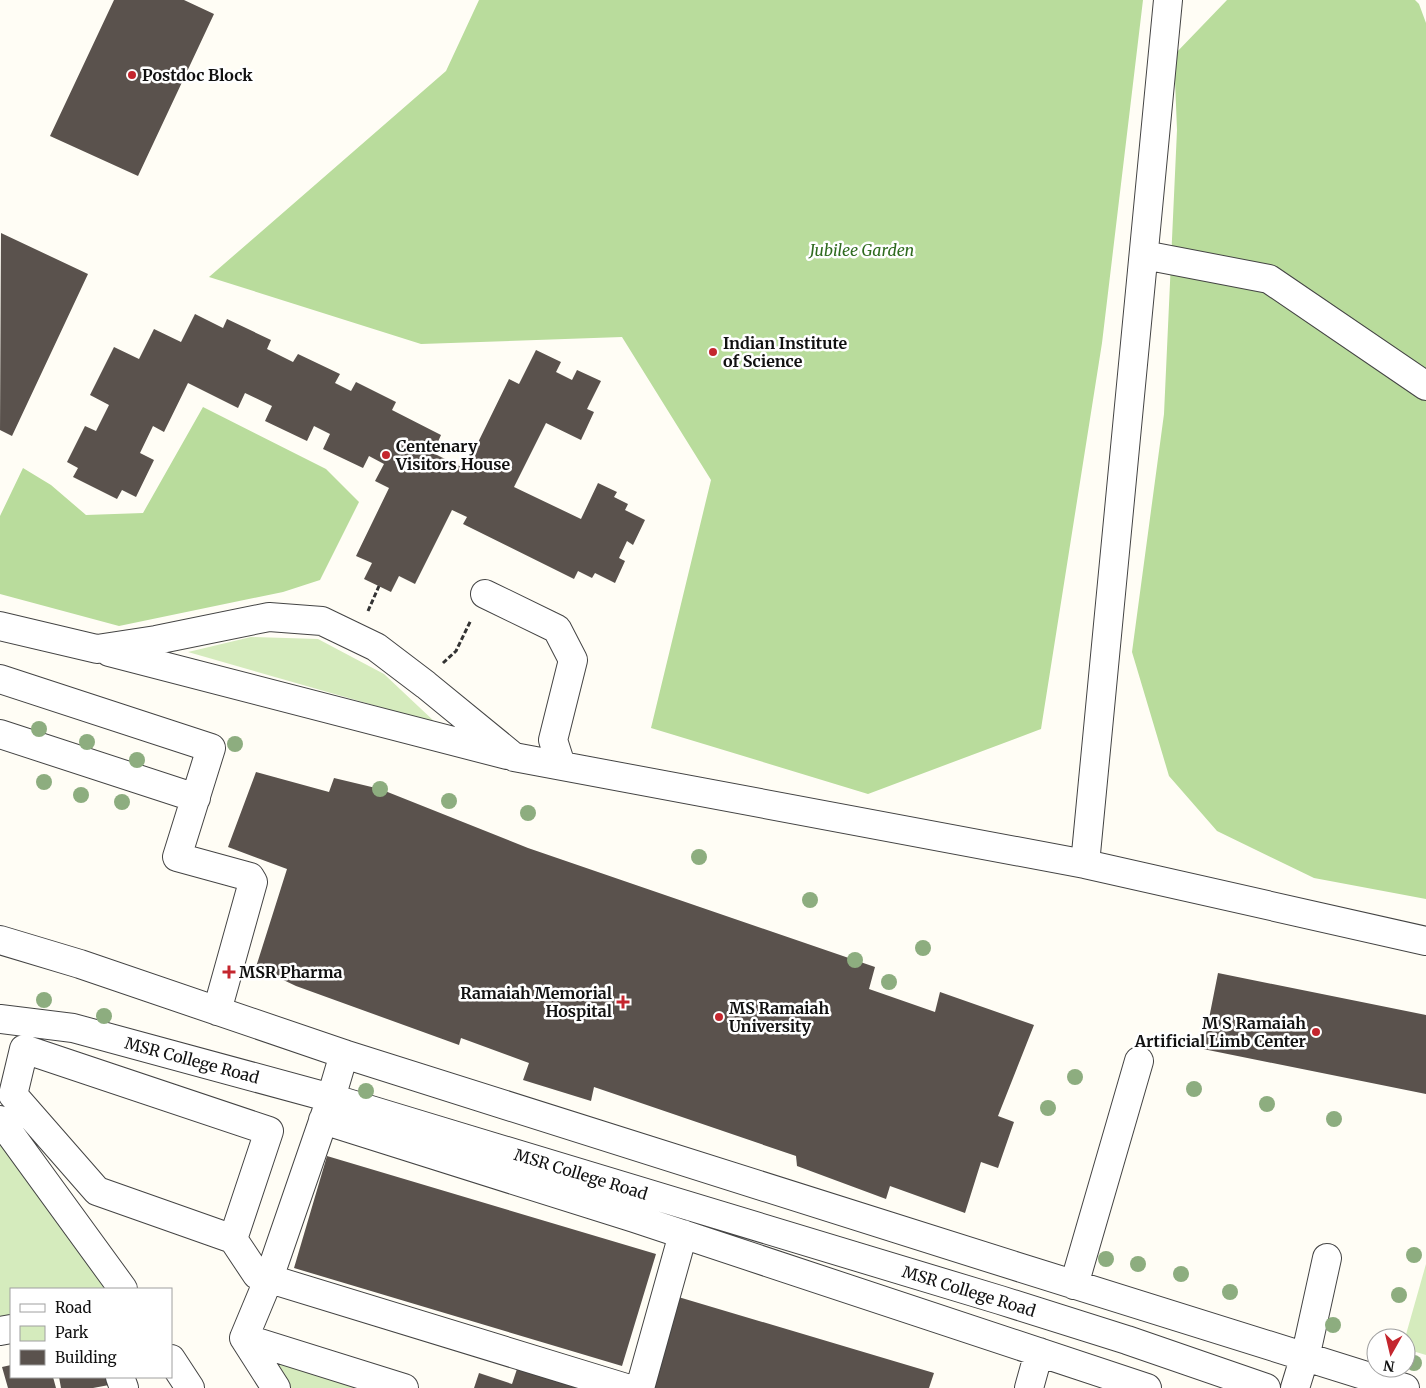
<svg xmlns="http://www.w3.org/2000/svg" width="1426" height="1388" font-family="Merriweather,serif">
<rect width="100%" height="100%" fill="#fffdf5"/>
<path fill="#d5ebbd" d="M 251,637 L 318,639 L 384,674 L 436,723 L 188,652 Z
M 0,1138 L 104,1279 L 105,1289 L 11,1289 L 11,1324 L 0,1326 Z
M 1426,1264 L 1426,1355 L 1406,1349 L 1406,1338 L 1405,1338 Z
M 267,1355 L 357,1388 L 290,1388 Z"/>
<path fill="#b9dc9c" d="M 479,0 L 1143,0 L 1102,343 L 1041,729 L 868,794 L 651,728 L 711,480 L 622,337 L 421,344 L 209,277 L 446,71 Z
M 1227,0 L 1415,0 L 1419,4 L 1426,23 L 1426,899 L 1314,878 L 1217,831 L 1169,776 L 1132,652 L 1164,414 L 1177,130 L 1174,55 Z
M 203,407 L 326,469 L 359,502 L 320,580 L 283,592 L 119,626 L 0,594 L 0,516 L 23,468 L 51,485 L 86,515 L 143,513 Z"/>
<path fill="#5a524d" d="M 114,0 L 184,0 L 214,14 L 138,176 L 50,136 Z
M 1,233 L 88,274 L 12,436 L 0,430 Z
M 195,314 L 223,328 L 227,319 L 271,340 L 267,349 L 293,362 L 298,354 L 340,374 L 335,383 L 351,391 L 356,382 L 396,402 L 392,410 L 441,435 L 433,453 L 465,469 L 509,379 L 519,384 L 536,350 L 561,362 L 556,372 L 572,380 L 577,370 L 601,381 L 587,409 L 594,412 L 581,440 L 546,423 L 514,487 L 581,519 L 598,483 L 617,492 L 614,497 L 628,504 L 625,510 L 645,520 L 633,545 L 627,541 L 619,558 L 625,561 L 615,583 L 595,573 L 592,578 L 578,571 L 574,579 L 463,524 L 467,517 L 452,510 L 415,584 L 399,576 L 391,592 L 364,579 L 372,563 L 356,556 L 389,488 L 375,481 L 384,464 L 369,456 L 363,468 L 323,449 L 330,434 L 314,426 L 307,441 L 265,421 L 272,406 L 245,393 L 238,408 L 188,383 L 164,432 L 153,426 L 140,453 L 154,460 L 136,497 L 122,490 L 117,499 L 73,477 L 78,468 L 67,462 L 85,426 L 96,431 L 109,405 L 90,395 L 114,347 L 139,359 L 154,329 L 181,342 Z
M 256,772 L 329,792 L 334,778 L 380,789 L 528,848 L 875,967 L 869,989 L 935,1012 L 940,992 L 1034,1025 L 998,1116 L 1014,1122 L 998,1168 L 981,1162 L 965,1213 L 890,1186 L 886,1199 L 797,1166 L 796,1156 L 594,1087 L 591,1101 L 523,1080 L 529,1063 L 461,1038 L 459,1045 L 296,986 L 256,967 L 287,869 L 228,847 Z
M 1218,973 L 1426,1015 L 1426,1094 L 1203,1049 Z
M 327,1156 L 656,1254 L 622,1366 L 294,1268 Z
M 675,1296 L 934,1373 L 929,1388 L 648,1388 Z
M 11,1365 L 11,1377 L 53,1377 L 56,1388 L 8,1388 L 2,1367 Z
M 518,1366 L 585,1388 L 474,1388 L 479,1373 L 512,1384 Z
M 59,1377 L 107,1377 L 109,1385 L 93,1388 L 61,1388 Z"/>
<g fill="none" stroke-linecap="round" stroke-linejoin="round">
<g stroke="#444" stroke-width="30">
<path id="minor" d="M 1144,255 L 1269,279 L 1426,386
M 485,594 L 557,629 L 573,660 L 553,740 L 561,765
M 0,626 L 97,649 L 156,640 L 269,617 L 322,621 L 376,647 L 426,685 L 514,757 L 1085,864 L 1168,0
M 109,652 L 507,755
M 0,679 L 211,748 L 177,857 L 250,877 L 253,882 L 217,1011
M 0,734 L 196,798
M 1085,864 L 1426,941
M 0,940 L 80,964 L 344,1054 L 1015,1266 L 1405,1388
M 0,1019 L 73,1028 L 331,1098 L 1000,1300 L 1127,1340 L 1266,1388
M 0,1120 L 123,1289
M 323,1120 L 634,1218 L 1147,1388
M 233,1239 L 269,1131 L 24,1049 L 13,1095 L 97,1191 L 233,1239 L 257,1275 L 626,1388
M 1074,1285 L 1139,1061
M 0,1331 L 11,1329
M 244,1338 L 269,1278 L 331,1098 L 344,1054
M 244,1338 L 404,1388
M 244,1338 L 276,1388
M 171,1359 L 190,1388
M 120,1377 L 124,1388
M 640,1388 L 683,1234
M 1029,1388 L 1039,1352
M 1295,1388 L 1307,1349 L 1327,1258"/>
</g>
<path stroke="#333" stroke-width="3" stroke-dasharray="5 2.5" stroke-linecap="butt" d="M 368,611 L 379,586
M 443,663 L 456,651 L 471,620"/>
<use href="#minor" stroke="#fff" stroke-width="28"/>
</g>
<g fill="#8dad7f">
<circle cx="39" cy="729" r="8"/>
<circle cx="87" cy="742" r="8"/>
<circle cx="235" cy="744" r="8"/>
<circle cx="137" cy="760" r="8"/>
<circle cx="44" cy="782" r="8"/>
<circle cx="380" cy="789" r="8"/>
<circle cx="81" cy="795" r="8"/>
<circle cx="449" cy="801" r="8"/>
<circle cx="122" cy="802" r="8"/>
<circle cx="528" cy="813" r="8"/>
<circle cx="699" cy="857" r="8"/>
<circle cx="810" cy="900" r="8"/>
<circle cx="923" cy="948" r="8"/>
<circle cx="855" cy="960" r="8"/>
<circle cx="889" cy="982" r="8"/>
<circle cx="44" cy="1000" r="8"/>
<circle cx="104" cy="1016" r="8"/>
<circle cx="1075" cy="1077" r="8"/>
<circle cx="1194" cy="1089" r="8"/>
<circle cx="366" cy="1091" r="8"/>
<circle cx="1267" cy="1104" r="8"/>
<circle cx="1048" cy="1108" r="8"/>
<circle cx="1334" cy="1119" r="8"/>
<circle cx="1414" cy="1255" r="8"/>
<circle cx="1106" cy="1259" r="8"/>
<circle cx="1138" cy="1264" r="8"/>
<circle cx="1181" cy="1274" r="8"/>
<circle cx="1230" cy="1292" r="8"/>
<circle cx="1399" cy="1295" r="8"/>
<circle cx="1333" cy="1325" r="8"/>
<circle cx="1414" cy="1363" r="8"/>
</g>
<g fill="#c4262e" stroke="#fff" stroke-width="2">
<circle cx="132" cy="75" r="5"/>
<circle cx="713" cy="352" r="5"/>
<circle cx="386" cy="455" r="5"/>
<path d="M226.5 964.5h5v5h5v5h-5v5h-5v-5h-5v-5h5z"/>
<path d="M620.5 994.5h5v5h5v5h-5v5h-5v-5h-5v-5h5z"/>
<circle cx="719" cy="1017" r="5"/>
<circle cx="1316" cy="1032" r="5"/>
</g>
<g text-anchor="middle" stroke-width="5" stroke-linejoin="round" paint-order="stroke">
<g font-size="16" font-weight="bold" fill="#111" stroke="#fff" text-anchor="start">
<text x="142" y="81">Postdoc Block</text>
<text x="723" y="349">Indian Institute<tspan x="723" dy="18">of Science</tspan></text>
<text x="396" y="452">Centenary<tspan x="396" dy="18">Visitors House</tspan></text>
<text x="239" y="978">MSR Pharma</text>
<text x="612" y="999" text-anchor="end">Ramaiah Memorial<tspan x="612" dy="18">Hospital</tspan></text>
<text x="729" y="1014">MS Ramaiah<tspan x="729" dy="18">University</tspan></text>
<text x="1306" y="1029" text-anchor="end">M S Ramaiah<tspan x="1306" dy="18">Artificial Limb Center</tspan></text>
</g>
<g font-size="16" font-style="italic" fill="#2f6b1f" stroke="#fff">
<text x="862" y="256">Jubilee Garden</text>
</g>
<g font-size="16" fill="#111" stroke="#fff">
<text transform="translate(192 1060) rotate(15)" y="6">MSR College Road</text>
<text transform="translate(581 1174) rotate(17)" y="6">MSR College Road</text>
<text transform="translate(969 1291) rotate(17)" y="6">MSR College Road</text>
</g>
</g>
<rect x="10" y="1288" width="162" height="90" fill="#ffffff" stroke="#a0a0a0"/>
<rect x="20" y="1304" width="25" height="8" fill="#ffffff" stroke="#a0a0a0"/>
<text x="55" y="1313" font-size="15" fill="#111111">Road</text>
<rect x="20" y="1326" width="25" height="15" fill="#d5ebbd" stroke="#a0a0a0"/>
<text x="55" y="1338" font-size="15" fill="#111111">Park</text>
<rect x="20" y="1350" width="25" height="15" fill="#5a524d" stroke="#a0a0a0"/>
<text x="55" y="1363" font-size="15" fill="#111111">Building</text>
<g transform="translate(1391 1353) rotate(188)"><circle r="24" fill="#ffffff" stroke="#a0a0a0"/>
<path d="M0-4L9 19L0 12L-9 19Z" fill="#c4262e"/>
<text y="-8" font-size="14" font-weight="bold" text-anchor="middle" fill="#111111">N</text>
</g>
</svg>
